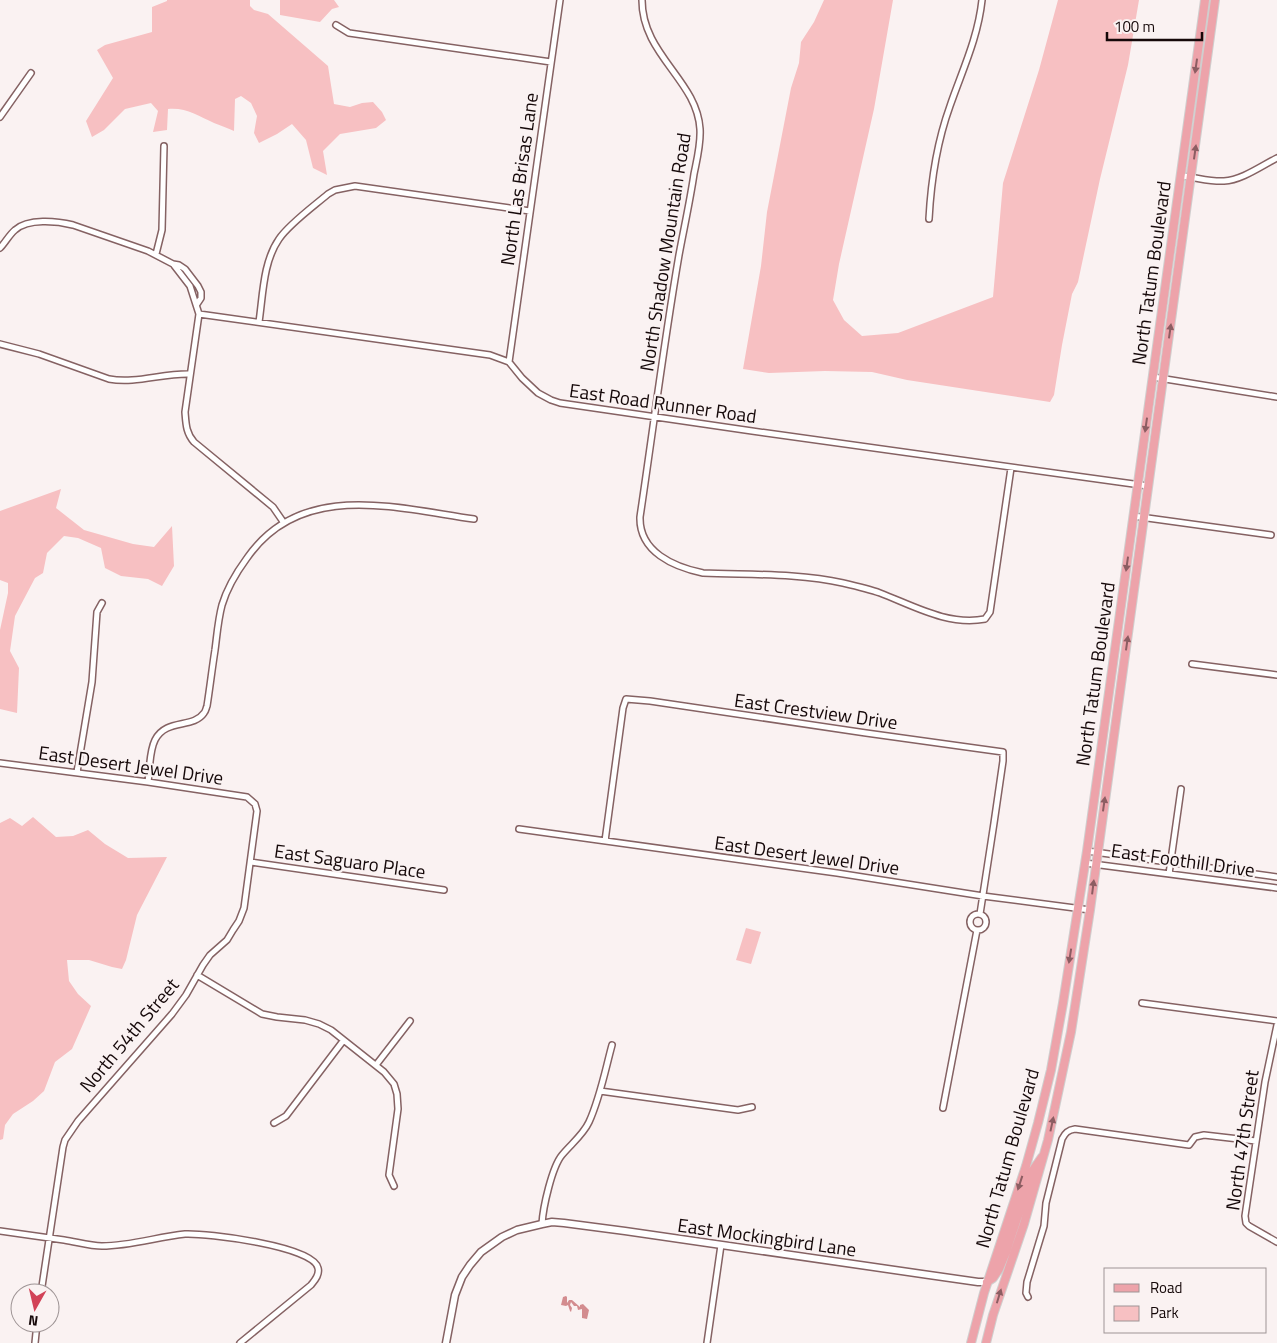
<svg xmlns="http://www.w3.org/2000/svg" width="1277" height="1343" font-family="'Titillium Web',sans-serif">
<rect width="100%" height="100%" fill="#faf2f2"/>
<path fill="#f7c0c2" d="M 167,0 L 250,0 L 250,6 L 254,10 L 268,14 L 328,66 L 334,104 L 350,107 L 362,103 L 373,102 L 382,112 L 386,120 L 376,128 L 340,134 L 323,151 L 327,175 L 313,168 L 306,140 L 292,124 L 277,134 L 259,143 L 254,133 L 257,116 L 251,103 L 241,96 L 235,99 L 234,131 C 228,128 221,126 214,123 C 199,116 185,107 168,109 L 167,130 L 153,132 L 158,111 L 151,103 L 125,109 L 104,130 L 92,137 L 86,121 L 113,78 L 97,50 L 105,45 L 152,32 L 152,7 L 167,1 Z
M 280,0 L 334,0 L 339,7 L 332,9 L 320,22 L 280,15 Z
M 824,0 L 893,0 L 874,109 L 839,264 L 833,300 L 844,320 L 862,336 L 898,333 L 993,297 L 1003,183 L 1039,70 L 1058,0 L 1139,0 L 1128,65 L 1100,179 L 1078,282 L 1072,294 L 1062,345 L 1054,395 L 1050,402 L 907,380 L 872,372 L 825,371 L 769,373 L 743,369 L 761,266 L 767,212 L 791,88 L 799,63 L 801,42 L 814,22 Z
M 61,489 L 56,508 L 84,530 L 133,544 L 154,547 L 172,526 L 174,566 L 162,586 L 148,579 L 121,576 L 105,568 L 101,548 L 78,538 L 64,536 L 47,553 L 43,573 L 35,578 L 15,616 L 10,651 L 19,668 L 17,713 L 0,709 L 0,630 L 8,593 L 8,583 L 0,580 L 0,511 Z
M 33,817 L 56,837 L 73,836 L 88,830 L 105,844 L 128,858 L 167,857 L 137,915 L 126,960 L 122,969 L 112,967 L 89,960 L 67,960 L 69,981 L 78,994 L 91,1006 L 72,1049 L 55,1062 L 44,1091 L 33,1101 L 13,1114 L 5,1125 L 3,1139 L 0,1140 L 0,823 L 10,818 L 22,826 Z
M 746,928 L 761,932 L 751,964 L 736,960 Z"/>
<path fill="#d38c8f" d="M 566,1296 L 567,1297 L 567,1303 L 569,1300 L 572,1300 L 580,1307 L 580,1305 L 583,1304 L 589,1310 L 587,1319 L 582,1318 L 582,1309 L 578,1310 L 577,1306 L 574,1306 L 571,1302 L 570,1305 L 572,1308 L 571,1312 L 570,1311 L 568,1305 L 566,1306 L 561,1305 L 563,1297 Z"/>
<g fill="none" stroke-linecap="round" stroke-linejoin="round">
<g stroke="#856263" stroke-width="8">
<path id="minor" d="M 642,0 C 642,55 697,80 700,129 C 701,144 697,159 694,174 C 690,201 684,228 679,255 C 664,342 653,430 640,517 C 639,552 674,567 703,573 C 749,575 799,573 843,583 C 856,586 869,589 880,593 C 914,606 948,626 985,619 L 990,612 L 1011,468
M 336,25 L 349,33 L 551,62
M 0,117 L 31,73
M 1181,176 C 1195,177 1210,182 1224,181 C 1242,180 1261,166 1277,158
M 929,219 C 931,181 937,142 950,106 C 962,71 978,38 982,0
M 0,248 C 5,243 9,235 15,230 C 28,218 57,221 73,225 L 148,251 L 173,264 L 179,265 L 185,269 L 198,286 L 201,292 L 201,298 L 197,304
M 156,254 L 162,230 L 164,146
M 173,264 L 190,286 L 199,314 L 185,412 C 186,424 186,433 194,442 L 273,507 L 284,523
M 199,314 L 490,355 L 509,362 L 522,378 L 538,393 L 551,400 L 560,403 L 752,431 L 1148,486
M 259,322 C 263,295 263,262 279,239 C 289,224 314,206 328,194 L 335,190 L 355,186 L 530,211
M 0,344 L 39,354 L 109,379 C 136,384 163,373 190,374
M 509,362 L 560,0
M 1153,377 L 1277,397
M 1133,516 L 1271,535
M 1192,664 L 1277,675
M 0,763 L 148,782 L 247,797 L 255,804 L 257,811 L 244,908 L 239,921 L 233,930 L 227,940 L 210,955 L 203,965 L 186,995 L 172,1014 L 78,1121 L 65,1140 L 63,1147 L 41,1293
M 77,772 L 92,682 L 97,612 L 102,603
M 148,782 C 150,769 149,752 155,740 C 166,718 193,729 204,713 C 206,711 206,708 207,706 C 210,687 212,669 215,650 C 217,635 218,620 222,605 C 227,588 236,573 247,558 C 301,480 395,508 474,519
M 519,829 L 837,873 L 983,896 L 1090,910
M 605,841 L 623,708 L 626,699 L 650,701 L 866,733 L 1003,752 L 1003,761 L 994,823 L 980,914
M 1087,851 L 1277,877
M 251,862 L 444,890
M 1085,863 L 1277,888
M 1169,874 L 1181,789
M970 922a8 8 0 1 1 16 0a8 8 0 1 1-16 0Z
M 197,975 L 262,1014 L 277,1017 L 305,1020 L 319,1024 L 331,1030 L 384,1072 L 394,1084 L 397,1094 L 398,1109 L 389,1175 L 394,1186
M 1142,1003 L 1277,1021
M 1277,1025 L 1265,1082 L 1245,1216 L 1246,1223 L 1249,1226 L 1277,1242
M 376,1065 L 410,1021
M 600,1091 L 738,1110 L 752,1107
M 943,1108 L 977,930
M 274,1123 L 286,1116 L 343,1041
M 542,1224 C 543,1207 552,1167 562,1155 C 571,1144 583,1135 589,1122 C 600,1098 605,1071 612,1045
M 0,1231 C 21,1234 43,1237 64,1240 C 77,1242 90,1246 102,1246 C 130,1246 157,1237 185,1234 C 206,1233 314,1246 318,1268 C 320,1275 314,1281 311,1285 L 240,1343
M 1028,1297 L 1026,1293 L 1027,1282 L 1044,1226 L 1046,1203 L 1062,1139 C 1065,1133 1068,1130 1075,1129 L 1189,1145 L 1195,1137 L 1204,1135 L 1256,1141
M 35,1343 L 37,1323
M 707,1343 L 721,1245"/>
</g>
<g stroke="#856263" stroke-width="9">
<path id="tertiary" d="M 446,1343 L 455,1295 L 462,1277 L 470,1265 L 481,1252 L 502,1237 L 517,1230 L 542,1224 L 552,1222 L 564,1223 L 625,1231 L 929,1275 L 978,1282 L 987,1282"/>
</g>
<g stroke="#d0cece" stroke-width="10">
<path id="primary" d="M 987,1282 L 993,1278 L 999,1269 L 1006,1252 L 1033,1170 L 1042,1157
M 971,1343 L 984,1293 L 1026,1166 L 1038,1123 L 1051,1070 L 1063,1003 L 1087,851 L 1205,0
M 986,1343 L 993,1315 L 1024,1224 L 1048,1140 L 1071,1032 L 1090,910 L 1215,0"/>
</g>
<use href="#minor" stroke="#fff" stroke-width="5"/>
<use href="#tertiary" stroke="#fff" stroke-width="6"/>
<use href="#primary" stroke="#eda3aa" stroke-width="8"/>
</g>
<defs><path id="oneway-solid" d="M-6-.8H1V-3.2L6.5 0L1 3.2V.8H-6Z" transform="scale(1.25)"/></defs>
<g fill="#8c5d62">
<use href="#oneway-solid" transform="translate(1196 66) rotate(98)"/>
<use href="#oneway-solid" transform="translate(1195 152) rotate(-82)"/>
<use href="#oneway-solid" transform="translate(1170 331) rotate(-82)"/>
<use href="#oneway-solid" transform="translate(1146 425) rotate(98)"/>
<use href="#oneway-solid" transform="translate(1127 564) rotate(98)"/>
<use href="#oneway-solid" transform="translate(1127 643) rotate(-82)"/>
<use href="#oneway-solid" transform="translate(1104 804) rotate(-82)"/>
<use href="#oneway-solid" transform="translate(1093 887) rotate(-83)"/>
<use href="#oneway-solid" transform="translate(1070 956) rotate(99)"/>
<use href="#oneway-solid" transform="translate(1052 1124) rotate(-78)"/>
<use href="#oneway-solid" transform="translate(1020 1183) rotate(108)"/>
<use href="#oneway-solid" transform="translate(999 1296) rotate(-73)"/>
</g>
<g text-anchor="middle" stroke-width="4.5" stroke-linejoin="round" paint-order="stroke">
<g font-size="19" fill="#150809" stroke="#faf2f2">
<text transform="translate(519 179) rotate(-82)" y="7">North Las Brisas Lane</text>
<text transform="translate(665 252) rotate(-81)" y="7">North Shadow Mountain Road</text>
<text transform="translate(1151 273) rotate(-82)" y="7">North Tatum Boulevard</text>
<text transform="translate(663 403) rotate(8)" y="7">East Road Runner Road</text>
<text transform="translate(1095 674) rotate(-82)" y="7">North Tatum Boulevard</text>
<text transform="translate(816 711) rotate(8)" y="7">East Crestview Drive</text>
<text transform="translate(131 765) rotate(8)" y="7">East Desert Jewel Drive</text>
<text transform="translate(807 855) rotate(8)" y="7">East Desert Jewel Drive</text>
<text transform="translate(1183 860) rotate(8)" y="7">East Foothill Drive</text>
<text transform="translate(350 861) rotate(8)" y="7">East Saguaro Place</text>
<text transform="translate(129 1035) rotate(-50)" y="7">North 54th Street</text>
<text transform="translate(1242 1140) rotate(-82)" y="7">North 47th Street</text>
<text transform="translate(1007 1158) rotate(-74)" y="7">North Tatum Boulevard</text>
<text transform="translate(767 1237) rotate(8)" y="7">East Mockingbird Lane</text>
</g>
</g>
<rect x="1104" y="1268" width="162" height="65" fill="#faf2f2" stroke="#9e9495"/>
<rect x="1114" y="1284" width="25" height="8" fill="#eda3aa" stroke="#9e9495"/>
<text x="1150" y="1293" font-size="15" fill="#150809">Road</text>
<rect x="1114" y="1306" width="25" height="15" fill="#f7c0c2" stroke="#9e9495"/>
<text x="1150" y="1318" font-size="15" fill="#150809">Park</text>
<g transform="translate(35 1308) rotate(188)"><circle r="24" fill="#faf2f2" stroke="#9e9495"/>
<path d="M0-4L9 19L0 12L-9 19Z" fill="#d24257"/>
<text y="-8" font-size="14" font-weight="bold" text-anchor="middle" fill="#150809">N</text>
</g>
<path d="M1107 32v8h95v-8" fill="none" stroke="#150809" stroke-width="2.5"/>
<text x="1114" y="32" font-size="15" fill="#150809" stroke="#faf2f2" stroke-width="4" paint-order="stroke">100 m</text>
</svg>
